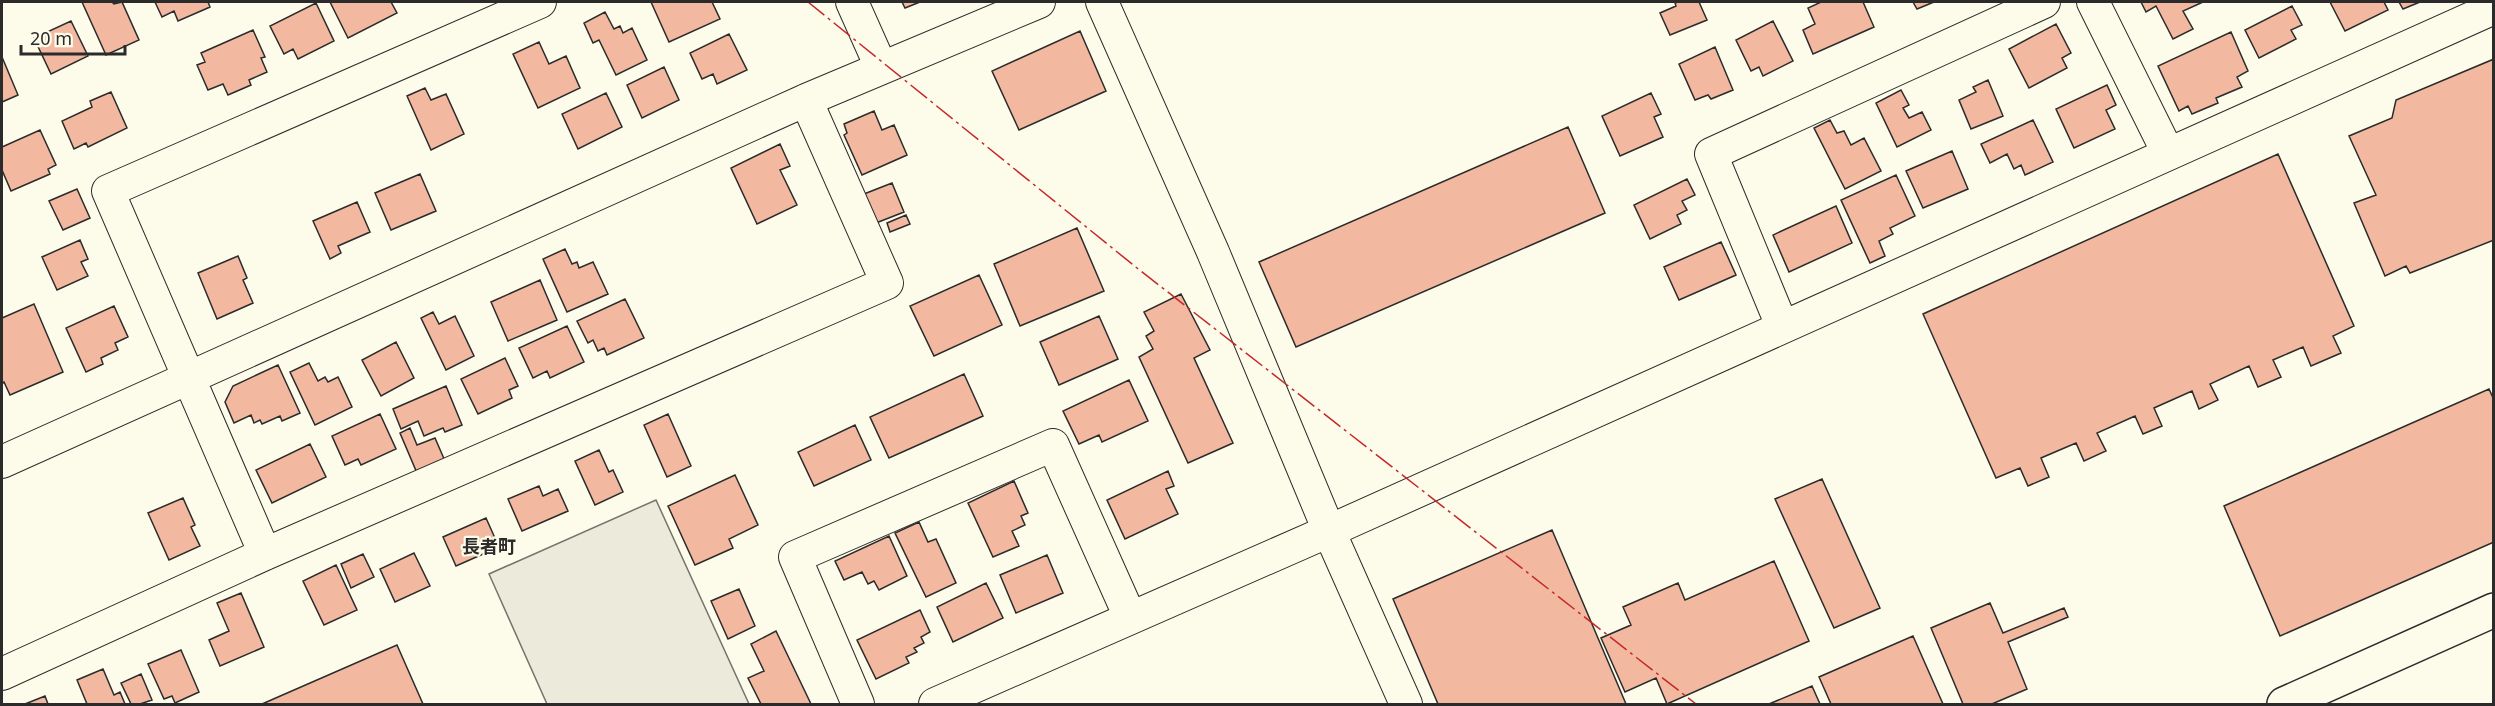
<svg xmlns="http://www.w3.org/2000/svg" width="2495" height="706" font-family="'Noto Sans','Noto Sans JP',sans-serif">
<rect width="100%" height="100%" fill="#fdfbea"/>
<path fill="#ecebdb" stroke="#74746e" stroke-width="1.5" d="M 656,500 L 749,704 L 547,704 L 489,574 Z"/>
<path fill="#f2b8a0" stroke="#2b2b2b" stroke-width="1.5" d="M 82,2 L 112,2 L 114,4 L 122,2 L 139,40 L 106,55 Z
M 155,2 L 208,2 L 210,7 L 178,21 L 174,11 L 162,17 Z
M 330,2 L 391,2 L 397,13 L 348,38 Z
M 651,2 L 712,2 L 720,19 L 669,42 Z
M 902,2 L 920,2 L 905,8 Z
M 1678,2 L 1699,2 L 1707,20 L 1670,35 L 1660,13 L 1676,6 L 1675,3 Z
M 1821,2 L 1863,2 L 1874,27 L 1813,54 L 1803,30 L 1815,24 L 1808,8 Z
M 1913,2 L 1934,2 L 1917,9 Z
M 2141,2 L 2203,2 L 2183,11 L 2193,29 L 2173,39 L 2156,6 L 2146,12 Z
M 2330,2 L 2384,2 L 2388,10 L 2345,31 Z
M 2399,2 L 2420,2 L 2403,9 Z
M 316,3 L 334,41 L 298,59 L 293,49 L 284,54 L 270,26 Z
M 2292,6 L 2302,25 L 2291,30 L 2296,39 L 2259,58 L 2245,30 Z
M 605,12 L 614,29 L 620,26 L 623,33 L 632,28 L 647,60 L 616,75 L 599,40 L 593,43 L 584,23 Z
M 71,21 L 88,56 L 51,74 L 34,38 Z
M 1773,21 L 1793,61 L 1763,76 L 1759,67 L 1751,71 L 1736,40 Z
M 2056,24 L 2071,53 L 2062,58 L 2067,68 L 2029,88 L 2009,49 Z
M 253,30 L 265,57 L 261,58 L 267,72 L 249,80 L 251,85 L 228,95 L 223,84 L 208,90 L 197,65 L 205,62 L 201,53 Z
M 1080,31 L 1106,91 L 1019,130 L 992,71 Z
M 2231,32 L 2248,71 L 2237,77 L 2242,87 L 2216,98 L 2218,103 L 2192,114 L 2188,106 L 2179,111 L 2158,66 Z
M 729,34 L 747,70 L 717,84 L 713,74 L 702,79 L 690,53 Z
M 539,42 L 549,64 L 566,56 L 580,88 L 538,108 L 513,54 Z
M 1715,47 L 1733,90 L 1711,99 L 1708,95 L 1695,100 L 1679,64 Z
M 2,57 L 18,95 L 2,102 Z
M 2494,59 L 2494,240 L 2410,273 L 2406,266 L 2385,276 L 2354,203 L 2376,195 L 2349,136 L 2392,118 L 2396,100 Z
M 664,67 L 679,100 L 642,118 L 627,85 Z
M 1988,80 L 2003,116 L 1971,129 L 1959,100 L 1976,92 L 1973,87 Z
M 2107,85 L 2116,105 L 2106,110 L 2115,129 L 2074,148 L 2056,109 Z
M 425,88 L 431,100 L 446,94 L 464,134 L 431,150 L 407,96 Z
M 1901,90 L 1909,105 L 1903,108 L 1909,118 L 1922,112 L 1931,130 L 1897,147 L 1876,103 Z
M 111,92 L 127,128 L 88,147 L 86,143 L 74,149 L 62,121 L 92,107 L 90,101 Z
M 606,93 L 622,127 L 578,149 L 562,114 Z
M 1651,93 L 1661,114 L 1654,117 L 1663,137 L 1620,156 L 1602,116 Z
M 874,111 L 882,130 L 894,125 L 907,155 L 862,175 L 844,135 L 847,133 L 844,124 Z
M 1830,120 L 1837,133 L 1844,131 L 1851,145 L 1864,138 L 1881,171 L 1845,189 L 1814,128 Z
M 2033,120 L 2053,162 L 2025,175 L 2021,165 L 2014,169 L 2007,154 L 1990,163 L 1981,144 Z
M 1568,127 L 1605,213 L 1296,347 L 1259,262 Z
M 40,130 L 56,165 L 48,169 L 50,174 L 11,191 L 2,170 L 2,147 Z
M 780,144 L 790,166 L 780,170 L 797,205 L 757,224 L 731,168 Z
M 1952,151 L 1968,189 L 1923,208 L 1906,171 Z
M 2278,154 L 2354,326 L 2333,336 L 2341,353 L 2311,366 L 2303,347 L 2273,360 L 2281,377 L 2258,387 L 2249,366 L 2210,384 L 2218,400 L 2199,409 L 2192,391 L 2154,408 L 2162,426 L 2143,434 L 2135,416 L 2097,433 L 2106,451 L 2084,461 L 2076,443 L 2041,458 L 2049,477 L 2028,486 L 2020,468 L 1996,478 L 1923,314 Z
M 420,174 L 436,211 L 391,230 L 375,193 Z
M 1896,175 L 1915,216 L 1890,228 L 1893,234 L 1879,241 L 1885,256 L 1870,263 L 1841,200 Z
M 1687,179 L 1695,195 L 1682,201 L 1687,210 L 1677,215 L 1681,224 L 1650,239 L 1634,205 Z
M 892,183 L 904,212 L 876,223 L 864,194 Z
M 77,189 L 90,218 L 63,230 L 49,201 Z
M 357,202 L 370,232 L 338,246 L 341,253 L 330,259 L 313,221 Z
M 1836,206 L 1852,243 L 1789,272 L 1773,235 Z
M 906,215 L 910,224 L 890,232 L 887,223 Z
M 1077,228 L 1104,291 L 1020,326 L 994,264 Z
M 80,240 L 88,259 L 81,262 L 88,276 L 57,290 L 42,257 Z
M 1721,242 L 1736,275 L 1679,300 L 1664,267 Z
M 565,249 L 572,264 L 577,262 L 579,268 L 593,262 L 608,294 L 567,312 L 543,259 Z
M 238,256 L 247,278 L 243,280 L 253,303 L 217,319 L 198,273 Z
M 979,275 L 1002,325 L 934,356 L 910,306 Z
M 540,280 L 557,320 L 508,341 L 491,302 Z
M 1181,294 L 1210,350 L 1194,358 L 1233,443 L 1188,463 L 1139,357 L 1153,349 L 1146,336 L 1154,331 L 1144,312 Z
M 625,299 L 644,338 L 607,355 L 604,348 L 598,351 L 593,340 L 588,343 L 577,321 Z
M 34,304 L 63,372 L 10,395 L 4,382 L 2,384 L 2,318 Z
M 114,306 L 128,337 L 115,343 L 118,350 L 101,358 L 103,364 L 86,372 L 66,328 Z
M 433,312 L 439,324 L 455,316 L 474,356 L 446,370 L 421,318 Z
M 1099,316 L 1118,359 L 1059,385 L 1040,342 Z
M 567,326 L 584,362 L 550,378 L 547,371 L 533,378 L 519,348 Z
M 396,342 L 414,378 L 381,396 L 362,360 Z
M 505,358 L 518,386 L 509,390 L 512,398 L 478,414 L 461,379 Z
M 309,363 L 318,381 L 325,377 L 328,382 L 338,377 L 352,407 L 315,425 L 290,372 Z
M 278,365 L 300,413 L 282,421 L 280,416 L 262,424 L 260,420 L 254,423 L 251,415 L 234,423 L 225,402 L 233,386 Z
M 964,374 L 983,416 L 889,458 L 870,417 Z
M 1129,380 L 1148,421 L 1102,442 L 1099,435 L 1079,444 L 1063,411 Z
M 446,386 L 462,425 L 445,432 L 443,428 L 424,436 L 418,421 L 401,429 L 393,409 Z
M 2489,389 L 2494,400 L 2494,542 L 2280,636 L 2224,506 Z
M 380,414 L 396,449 L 361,465 L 358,459 L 345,465 L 332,436 Z
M 668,414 L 691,466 L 667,477 L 644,425 Z
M 855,425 L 871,460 L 814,486 L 798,452 Z
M 410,428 L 417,445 L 435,438 L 445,461 L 417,473 L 400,433 Z
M 310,444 L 326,477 L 272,503 L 256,470 Z
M 599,450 L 609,472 L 613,470 L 623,492 L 595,505 L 575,461 Z
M 1168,471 L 1174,486 L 1166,489 L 1178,514 L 1125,539 L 1107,500 Z
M 735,475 L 758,525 L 729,539 L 733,548 L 695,565 L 668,506 Z
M 1822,479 L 1880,608 L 1834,628 L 1775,499 Z
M 1014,481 L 1028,513 L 1021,516 L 1025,525 L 1012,531 L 1019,546 L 993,557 L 968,503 Z
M 539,486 L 543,496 L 558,489 L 568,511 L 522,531 L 508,499 Z
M 183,498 L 195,525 L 191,527 L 200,546 L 169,560 L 148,513 Z
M 486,518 L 499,547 L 456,566 L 443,537 Z
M 919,522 L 928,542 L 936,539 L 956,583 L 926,597 L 895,533 Z
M 1552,530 L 1626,704 L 1438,704 L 1393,599 Z
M 889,536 L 907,576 L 879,590 L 874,581 L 868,584 L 862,572 L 844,580 L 835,561 Z
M 414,553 L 430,586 L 395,602 L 380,569 Z
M 363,554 L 374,577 L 351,588 L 341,564 Z
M 1047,555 L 1063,593 L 1016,613 L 1000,575 Z
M 1774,561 L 1809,641 L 1667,704 L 1656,678 L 1625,692 L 1601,638 L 1631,625 L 1623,607 L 1678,583 L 1685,600 Z
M 336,565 L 357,610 L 324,625 L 303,581 Z
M 986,583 L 1003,618 L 953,642 L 937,607 Z
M 739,589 L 755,626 L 728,639 L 711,601 Z
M 241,593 L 264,647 L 220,666 L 209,640 L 229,631 L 217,603 Z
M 1990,603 L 2003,633 L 2064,608 L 2068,617 L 2008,642 L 2027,689 L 1992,704 L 1963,704 L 1931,628 Z
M 920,610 L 930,632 L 921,637 L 924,643 L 914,648 L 917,652 L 906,657 L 909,663 L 876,679 L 857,640 Z
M 776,631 L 811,704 L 761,704 L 748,678 L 764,671 L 751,644 Z
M 1913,636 L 1943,704 L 1831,704 L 1819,677 Z
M 397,645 L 423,704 L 262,704 Z
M 181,650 L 199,692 L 175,703 L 172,696 L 164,699 L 148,664 Z
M 103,669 L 114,695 L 120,692 L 125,704 L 87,704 L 77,680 Z
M 141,674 L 152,700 L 140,704 L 131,704 L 121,683 Z
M 1812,686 L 1820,704 L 1769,704 Z
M 45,696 L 48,704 L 25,704 Z"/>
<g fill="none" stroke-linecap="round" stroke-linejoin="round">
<g stroke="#2b2b2b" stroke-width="34">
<path id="minor" d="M 852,2 L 881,67
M 1102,2 L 1213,252 L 1329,531 L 1406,704
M 2093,2 L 2168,153
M 1782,326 L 1711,154 L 2044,2
M 2,462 L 806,100 L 1039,2
M 265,554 L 108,191 L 540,2
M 2,674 L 265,554 L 887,283 L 806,100
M 858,704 L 795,557 L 1053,445 L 1130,617
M 935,704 L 1329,531 L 2494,8"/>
</g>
<g stroke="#2b2b2b" stroke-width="36">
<path id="tertiary" d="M 2284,704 L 2494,610"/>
</g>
<use href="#minor" stroke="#fdfbea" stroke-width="32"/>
<use href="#tertiary" stroke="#fdfbea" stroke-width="33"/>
<path stroke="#c62828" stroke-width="1.5" stroke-dasharray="21 4.5 3 4.5" stroke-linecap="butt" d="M 808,2 L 1137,268 L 1696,704"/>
</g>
<g text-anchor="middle" stroke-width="4.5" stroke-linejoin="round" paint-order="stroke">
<g font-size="18" font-weight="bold" fill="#2b2b2b" stroke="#fdfbea">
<text x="489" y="553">長者町</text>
</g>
</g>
<rect width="2495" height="706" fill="none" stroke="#2b2b2b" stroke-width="6"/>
<path d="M21 45v9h104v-9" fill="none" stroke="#2b2b2b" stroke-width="3"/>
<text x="30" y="45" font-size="18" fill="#2b2b2b" stroke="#fdfbea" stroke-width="4.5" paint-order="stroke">20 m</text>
</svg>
